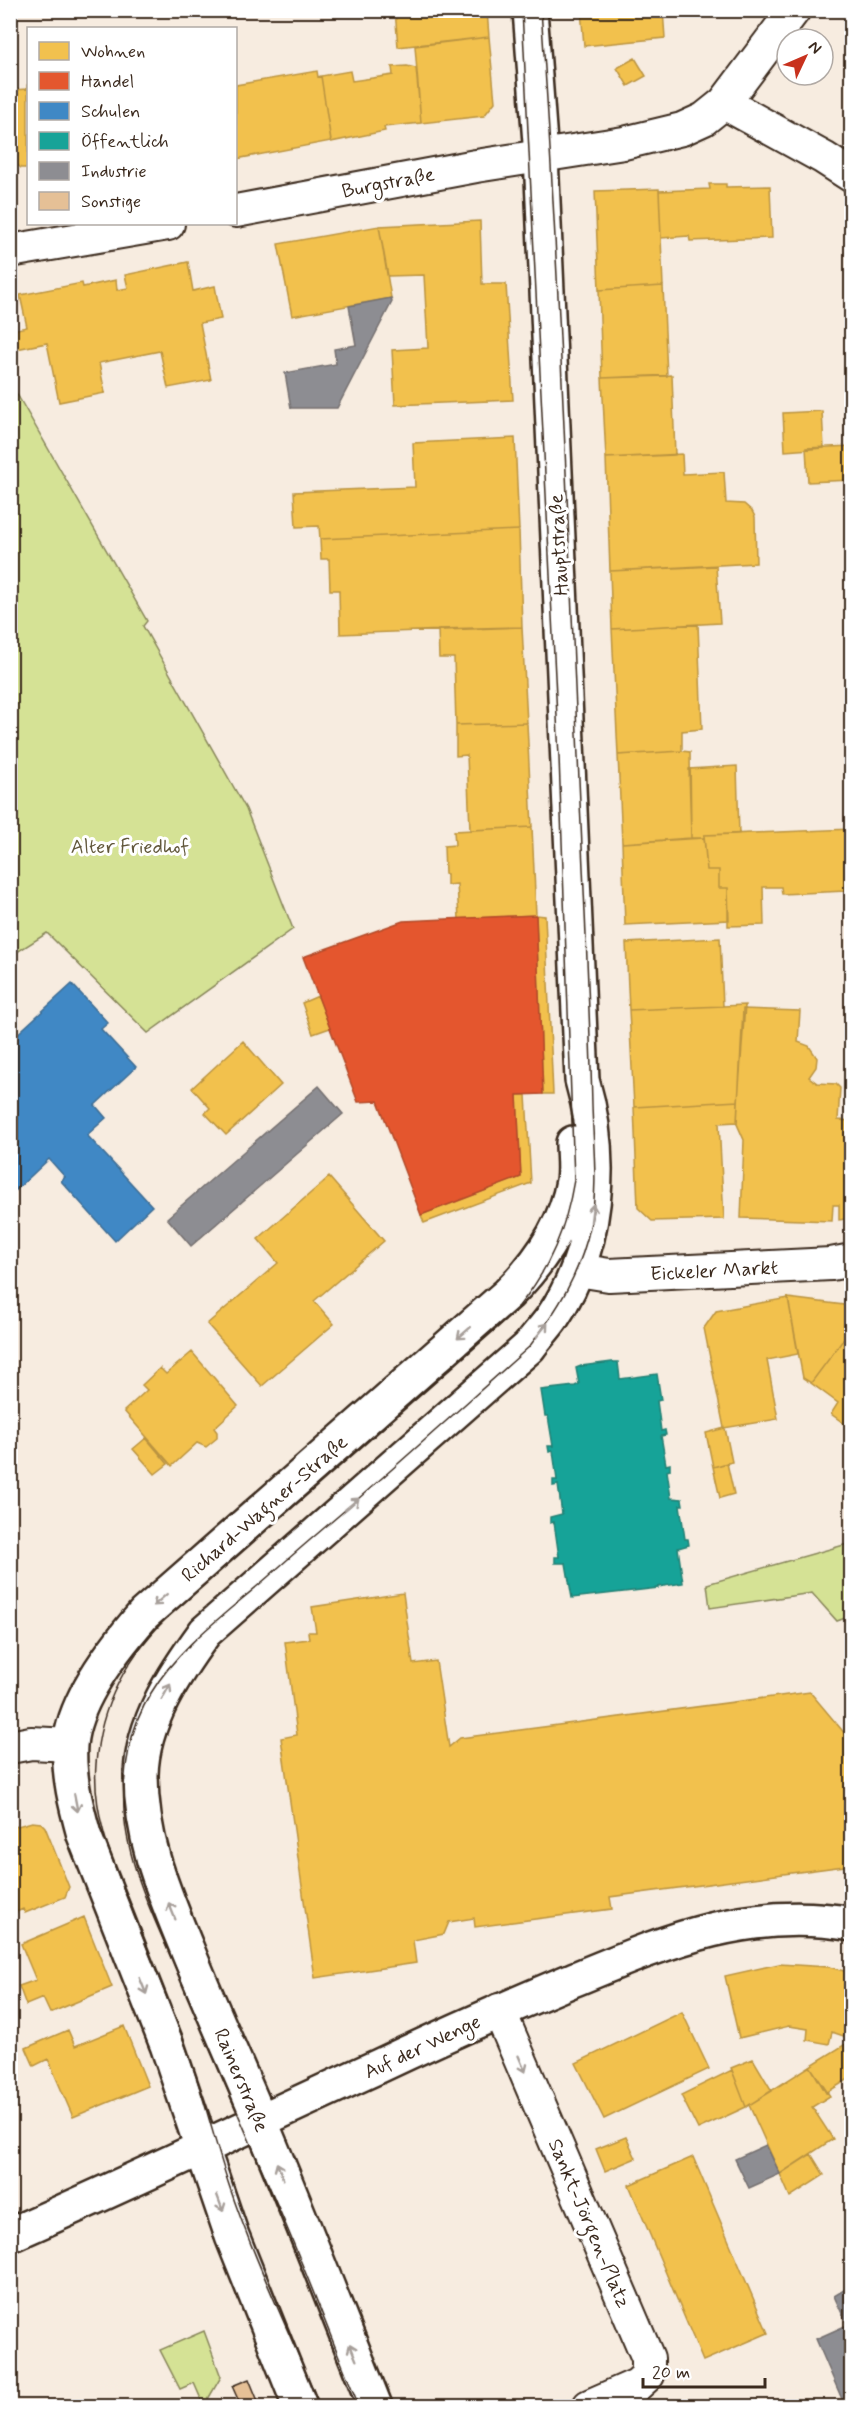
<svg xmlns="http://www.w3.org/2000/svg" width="862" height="2417" font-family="Mynerve,sans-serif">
<rect width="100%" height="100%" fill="#f7ece0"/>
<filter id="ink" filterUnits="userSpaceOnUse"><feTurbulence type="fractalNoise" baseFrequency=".0167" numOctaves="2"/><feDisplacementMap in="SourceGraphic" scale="12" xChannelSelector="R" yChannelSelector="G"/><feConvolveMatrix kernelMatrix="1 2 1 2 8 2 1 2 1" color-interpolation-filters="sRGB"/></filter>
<g filter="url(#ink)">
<path fill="#d5e295" stroke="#88865a" stroke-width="1.5" d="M 10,382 L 147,621 L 143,626 L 246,809 L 293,929 L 148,1033 L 47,933 L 11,956 Z
M 851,1543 L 851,1616 L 837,1621 L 812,1593 L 710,1608 L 707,1584 Z
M 204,2331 L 221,2377 L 204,2406 L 194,2383 L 180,2389 L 160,2350 Z"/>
<path fill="#f2c14e" stroke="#bb9440" stroke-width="1.5" d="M 395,10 L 487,10 L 489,37 L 398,47 Z
M 581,10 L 663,10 L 665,38 L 584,46 Z
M 489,37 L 495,102 L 484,116 L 421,123 L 415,46 Z
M 635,58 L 646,76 L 628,86 L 617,68 Z
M 407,66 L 416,68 L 421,123 L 384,127 L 385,131 L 331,142 L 321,76 L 350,71 L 352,81 L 393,75 L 392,67 Z
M 317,71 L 318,77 L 321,76 L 331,141 L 236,159 L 236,85 Z
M 27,85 L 28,85 L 28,168 L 21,168 L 14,162 L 10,162 L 10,99 L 12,99 L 13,90 L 27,89 Z
M 709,184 L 726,184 L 726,187 L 770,186 L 772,238 L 690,241 L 689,236 L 661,238 L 659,191 L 710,189 Z
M 659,189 L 663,286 L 599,290 L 595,191 Z
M 480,221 L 482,284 L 506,284 L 513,400 L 395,405 L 392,350 L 428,348 L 424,275 L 388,276 L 379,226 Z
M 379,226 L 391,298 L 292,316 L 278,244 Z
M 188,262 L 193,291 L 215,286 L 221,319 L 200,323 L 211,380 L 168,388 L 160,351 L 99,363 L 105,393 L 59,402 L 47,343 L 16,349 L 12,330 L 27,327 L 20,295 L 82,283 L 83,287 L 116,280 L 117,290 L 128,288 L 125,275 Z
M 663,286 L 667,376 L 602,378 L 599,290 Z
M 672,375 L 675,455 L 606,458 L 602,378 Z
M 822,411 L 824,448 L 785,451 L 783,413 Z
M 515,438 L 519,530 L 320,539 L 319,526 L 296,527 L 294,492 L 415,487 L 413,443 Z
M 852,446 L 852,480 L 808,482 L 806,448 Z
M 682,454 L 683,474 L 724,472 L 726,503 L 744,504 L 752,511 L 755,517 L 756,563 L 610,571 L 606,458 Z
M 519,530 L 522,627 L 340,634 L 339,590 L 330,590 L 329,559 L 321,559 L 320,539 Z
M 716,566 L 720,623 L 612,629 L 610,571 Z
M 698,624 L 702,729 L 682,731 L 682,751 L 618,755 L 612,629 Z
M 522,627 L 527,723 L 456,725 L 454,658 L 439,658 L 438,629 Z
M 527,723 L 532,827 L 470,830 L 467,755 L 456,756 L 456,725 Z
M 682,751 L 690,752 L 691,838 L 622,843 L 618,755 Z
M 737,766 L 739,834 L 704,835 L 704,838 L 691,838 L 689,769 Z
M 532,827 L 536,915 L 459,919 L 457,884 L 447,885 L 447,874 L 445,874 L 444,846 L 455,845 L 454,831 Z
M 851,829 L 846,891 L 782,894 L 781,887 L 763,887 L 764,925 L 728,926 L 728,888 L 719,888 L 719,870 L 707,870 L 704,835 Z
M 704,838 L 707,870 L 719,870 L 719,888 L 728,888 L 729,920 L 625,925 L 622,843 Z
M 536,915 L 545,916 L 553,1094 L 543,1094 Z
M 720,938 L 723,1006 L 629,1010 L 626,943 Z
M 318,996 L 330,1028 L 313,1034 L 302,1003 Z
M 745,1005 L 738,1101 L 634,1107 L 629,1010 Z
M 743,1009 L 800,1011 L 798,1042 L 809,1046 L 817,1058 L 816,1067 L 809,1077 L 817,1083 L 836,1084 L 840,1088 L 838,1120 L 852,1121 L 852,1218 L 839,1220 L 839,1205 L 833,1205 L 832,1221 L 741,1218 L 744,1140 L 737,1124 Z
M 243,1041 L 281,1085 L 226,1135 L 205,1113 L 210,1108 L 192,1088 Z
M 517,1095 L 526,1095 L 531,1183 L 424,1223 L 421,1215 L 521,1177 Z
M 738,1101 L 737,1122 L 719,1123 L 724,1219 L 652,1221 L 638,1208 L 634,1107 Z
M 329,1177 L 384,1241 L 314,1301 L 334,1324 L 262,1386 L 207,1324 L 278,1263 L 258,1239 Z
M 788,1298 L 852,1306 L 852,1328 L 811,1383 L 803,1378 Z
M 788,1298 L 798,1354 L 767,1360 L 778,1419 L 724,1428 L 704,1328 L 716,1311 Z
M 852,1328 L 852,1429 L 831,1414 L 838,1403 L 811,1383 Z
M 192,1352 L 238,1406 L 214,1428 L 217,1432 L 217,1438 L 206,1447 L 197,1443 L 172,1466 L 124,1411 L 147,1390 L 142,1385 L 160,1368 L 166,1374 Z
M 725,1428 L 732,1462 L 713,1467 L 706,1433 Z
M 146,1438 L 168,1464 L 155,1474 L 133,1449 Z
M 727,1463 L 734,1494 L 720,1498 L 713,1467 Z
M 403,1593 L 413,1664 L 436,1661 L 449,1747 L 460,1738 L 810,1692 L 852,1742 L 852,1865 L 610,1897 L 612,1909 L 475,1927 L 474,1918 L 449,1922 L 444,1934 L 413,1940 L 416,1963 L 315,1978 L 281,1738 L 297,1735 L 285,1642 L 309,1639 L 308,1632 L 316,1632 L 312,1607 Z
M 32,1822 L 41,1823 L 45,1827 L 69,1887 L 65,1897 L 25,1913 L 23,1909 L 10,1915 L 10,1828 Z
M 84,1917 L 112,1987 L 50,2013 L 43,1998 L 26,2005 L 19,1986 L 36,1980 L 21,1944 Z
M 779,1964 L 829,1967 L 852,1973 L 852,2039 L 832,2032 L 829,2044 L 807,2040 L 808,2029 L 789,2026 L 739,2038 L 725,1976 Z
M 682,2012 L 709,2069 L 604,2119 L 576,2063 Z
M 124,2026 L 148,2086 L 73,2117 L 48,2059 L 34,2066 L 26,2048 L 68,2030 L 75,2046 Z
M 852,2040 L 852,2077 L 826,2093 L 810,2066 Z
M 753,2059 L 772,2091 L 746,2107 L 731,2068 Z
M 810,2066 L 830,2096 L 812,2107 L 833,2139 L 780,2174 L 749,2105 Z
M 732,2070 L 746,2107 L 698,2129 L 681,2095 Z
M 626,2137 L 636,2158 L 605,2171 L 596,2149 Z
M 811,2154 L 824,2175 L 790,2197 L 780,2174 Z
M 693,2157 L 768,2333 L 703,2361 L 629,2185 Z"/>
<path fill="#e4572e" stroke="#b14a29" stroke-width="1.5" d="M 536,915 L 543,1094 L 517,1095 L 521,1177 L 421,1215 L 378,1101 L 358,1102 L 303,957 L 403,921 Z"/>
<path fill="#3f88c5" stroke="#3e6c93" stroke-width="1.5" d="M 72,984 L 108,1023 L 101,1029 L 136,1067 L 95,1105 L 106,1118 L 87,1135 L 152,1206 L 115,1241 L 61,1181 L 65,1177 L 49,1159 L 15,1191 L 10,1187 L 10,1035 L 13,1038 Z"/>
<path fill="#17a398" stroke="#227f73" stroke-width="1.5" d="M 612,1362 L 618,1362 L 620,1379 L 657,1374 L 661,1400 L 657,1401 L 661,1431 L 665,1430 L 666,1435 L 661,1436 L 666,1465 L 670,1464 L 670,1470 L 667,1471 L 671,1498 L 682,1499 L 683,1505 L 680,1505 L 685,1539 L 688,1539 L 689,1545 L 678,1548 L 683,1583 L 658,1587 L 658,1588 L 572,1598 L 566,1563 L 555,1563 L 555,1557 L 559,1557 L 554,1522 L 550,1523 L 550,1517 L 562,1514 L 558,1485 L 553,1486 L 553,1480 L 557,1480 L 553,1451 L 549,1452 L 548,1446 L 553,1446 L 548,1416 L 545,1416 L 541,1390 L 575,1386 L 579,1384 L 576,1368 L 581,1366 Z"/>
<path fill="#8d8d92" stroke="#746f6f" stroke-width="1.5" d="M 391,298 L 392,302 L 337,408 L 291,408 L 285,373 L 336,364 L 334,349 L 356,345 L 349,306 Z
M 319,1086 L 343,1114 L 191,1246 L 167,1218 Z
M 766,2145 L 780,2174 L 749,2188 L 735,2159 Z
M 852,2285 L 852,2327 L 849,2329 L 834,2296 Z
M 847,2325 L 852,2336 L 852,2406 L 845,2406 L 816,2339 Z"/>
<path fill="#e5c096" stroke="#3b2a1e" stroke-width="1.5" d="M 249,2379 L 260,2406 L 241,2406 L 232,2386 Z"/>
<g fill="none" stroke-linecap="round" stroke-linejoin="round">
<g stroke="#3b2a1e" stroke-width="36">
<path id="street" d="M 724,103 L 824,158 L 852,176
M 236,211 L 476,166 L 624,143 L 682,129 L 704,119 L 724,103 L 794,10
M 10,251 L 168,224
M 578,1270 L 609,1275 L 831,1264 L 852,1260
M 10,1747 L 31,1743 L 70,1745
M 499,2010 L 648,2358 L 648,2375 L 637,2385 L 589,2406"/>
</g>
<g stroke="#3b2a1e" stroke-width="38">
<path id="secondary" d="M 10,2235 C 134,2181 256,2122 379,2066 C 442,2036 506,2008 570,1981 C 665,1942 746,1906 852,1924
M 300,2406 L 232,2236 L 167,2045 L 84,1835 C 76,1806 68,1775 70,1745 C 74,1699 115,1647 144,1614 L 508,1294 C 539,1263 566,1226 573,1181 C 575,1169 573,1155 573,1143
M 375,2406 C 337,2311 300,2215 260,2120 C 236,2063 210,2006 187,1949 C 163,1890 141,1840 141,1775 C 142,1722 175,1673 205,1632 L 529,1347 C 536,1337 545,1328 552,1318 C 599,1249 605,1158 582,1080 L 541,156 L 530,10"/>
</g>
<use href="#street" stroke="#fff" stroke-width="32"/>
<use href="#secondary" stroke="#fff" stroke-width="33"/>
<path stroke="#3b2a1e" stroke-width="1.5" d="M 320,2406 C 290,2333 254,2260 229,2185 C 213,2137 202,2088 184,2042 C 168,2000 151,1958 134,1916 C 115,1867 92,1817 96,1764 C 100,1702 130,1652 174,1611 L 519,1306 C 550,1268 566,1228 574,1180 L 559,757 L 522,10
M 359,2406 C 333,2343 309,2279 282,2216 C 250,2141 217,2067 186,1992 C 163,1936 127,1871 124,1810 C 122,1771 130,1727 151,1693 C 179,1646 228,1612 269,1576 C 301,1547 334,1520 366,1492 C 421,1444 475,1395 529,1347 C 558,1310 580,1273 590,1227 C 599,1187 593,1146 592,1105 C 590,1019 586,933 582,846 C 569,568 561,289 541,10"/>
</g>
<defs><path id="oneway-shaft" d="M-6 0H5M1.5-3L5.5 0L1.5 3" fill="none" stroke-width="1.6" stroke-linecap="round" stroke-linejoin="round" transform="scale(1.5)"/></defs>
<g stroke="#a79f9a">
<use href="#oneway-shaft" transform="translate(592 1213) rotate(-83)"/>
<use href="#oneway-shaft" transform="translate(542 1330) rotate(-51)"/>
<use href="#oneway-shaft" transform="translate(464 1333) rotate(139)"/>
<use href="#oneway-shaft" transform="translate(352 1504) rotate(-40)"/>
<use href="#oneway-shaft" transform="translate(160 1600) rotate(139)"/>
<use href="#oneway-shaft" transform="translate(166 1692) rotate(-60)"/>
<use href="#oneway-shaft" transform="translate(76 1803) rotate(79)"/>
<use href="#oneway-shaft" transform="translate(172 1911) rotate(-112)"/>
<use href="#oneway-shaft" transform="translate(143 1986) rotate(68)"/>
<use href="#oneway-shaft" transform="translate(522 2064) rotate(67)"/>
<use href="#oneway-shaft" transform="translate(280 2171) rotate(-112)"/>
<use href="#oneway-shaft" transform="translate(220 2203) rotate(70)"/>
<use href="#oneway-shaft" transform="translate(353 2352) rotate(-112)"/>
</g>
</g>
<g text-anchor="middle" stroke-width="6" stroke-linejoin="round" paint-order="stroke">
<g font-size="20" fill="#3b2a1e" stroke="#fff">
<text transform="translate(388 182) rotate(-11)" y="7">Burgstraße</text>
<text transform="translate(558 545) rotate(-93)" y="7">Hauptstraße</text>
<text transform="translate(714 1270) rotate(-3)" y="7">Eickeler Markt</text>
<text transform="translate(264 1508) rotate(-41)" y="7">Richard-Wagner-Straße</text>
<text transform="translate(422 2046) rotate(-25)" y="7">Auf der Wenge</text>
<text transform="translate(242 2080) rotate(67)" y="7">Rainerstraße</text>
<text transform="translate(590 2223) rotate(67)" y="7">Sankt-Jörgen-Platz</text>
</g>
<g font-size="20" fill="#62583c" stroke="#fff">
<text x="130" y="853">Alter Friedhof</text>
</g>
</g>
<rect width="862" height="2417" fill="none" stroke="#fff" stroke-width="36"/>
<rect x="18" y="18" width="826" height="2381" fill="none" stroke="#3b2a1e" stroke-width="2" filter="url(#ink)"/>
<rect x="27" y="27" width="210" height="198" fill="#ffffff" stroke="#b1aaa5" stroke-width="1.5"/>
<rect x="39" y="42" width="30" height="18" fill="#f2c14e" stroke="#b1aaa5" stroke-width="1.5"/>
<text x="81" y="57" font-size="18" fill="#3b2a1e">Wohnen</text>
<rect x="39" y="72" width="30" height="18" fill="#e4572e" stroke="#b1aaa5" stroke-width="1.5"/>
<text x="81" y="87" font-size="18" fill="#3b2a1e">Handel</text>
<rect x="39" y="102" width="30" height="18" fill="#3f88c5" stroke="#b1aaa5" stroke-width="1.5"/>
<text x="81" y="117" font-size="18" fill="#3b2a1e">Schulen</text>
<rect x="39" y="132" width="30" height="18" fill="#17a398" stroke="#b1aaa5" stroke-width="1.5"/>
<text x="81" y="147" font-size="18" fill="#3b2a1e">Öffentlich</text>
<rect x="39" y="162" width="30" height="18" fill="#8d8d92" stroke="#b1aaa5" stroke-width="1.5"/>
<text x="81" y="177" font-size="18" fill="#3b2a1e">Industrie</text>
<rect x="39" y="192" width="30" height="18" fill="#e5c096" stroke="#b1aaa5" stroke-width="1.5"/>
<text x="81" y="207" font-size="18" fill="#3b2a1e">Sonstige</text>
<g transform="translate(805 57) rotate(46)"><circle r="28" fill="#ffffff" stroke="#b1aaa5" stroke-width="1.5"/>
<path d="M0-4.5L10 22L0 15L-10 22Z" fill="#c8321e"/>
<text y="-9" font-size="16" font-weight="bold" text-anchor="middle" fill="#3b2a1e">N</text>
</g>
<path d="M643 2378v9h122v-9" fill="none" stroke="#3b2a1e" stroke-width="3"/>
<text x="652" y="2378" font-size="18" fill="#3b2a1e" stroke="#ffffff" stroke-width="4.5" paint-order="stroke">20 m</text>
</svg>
